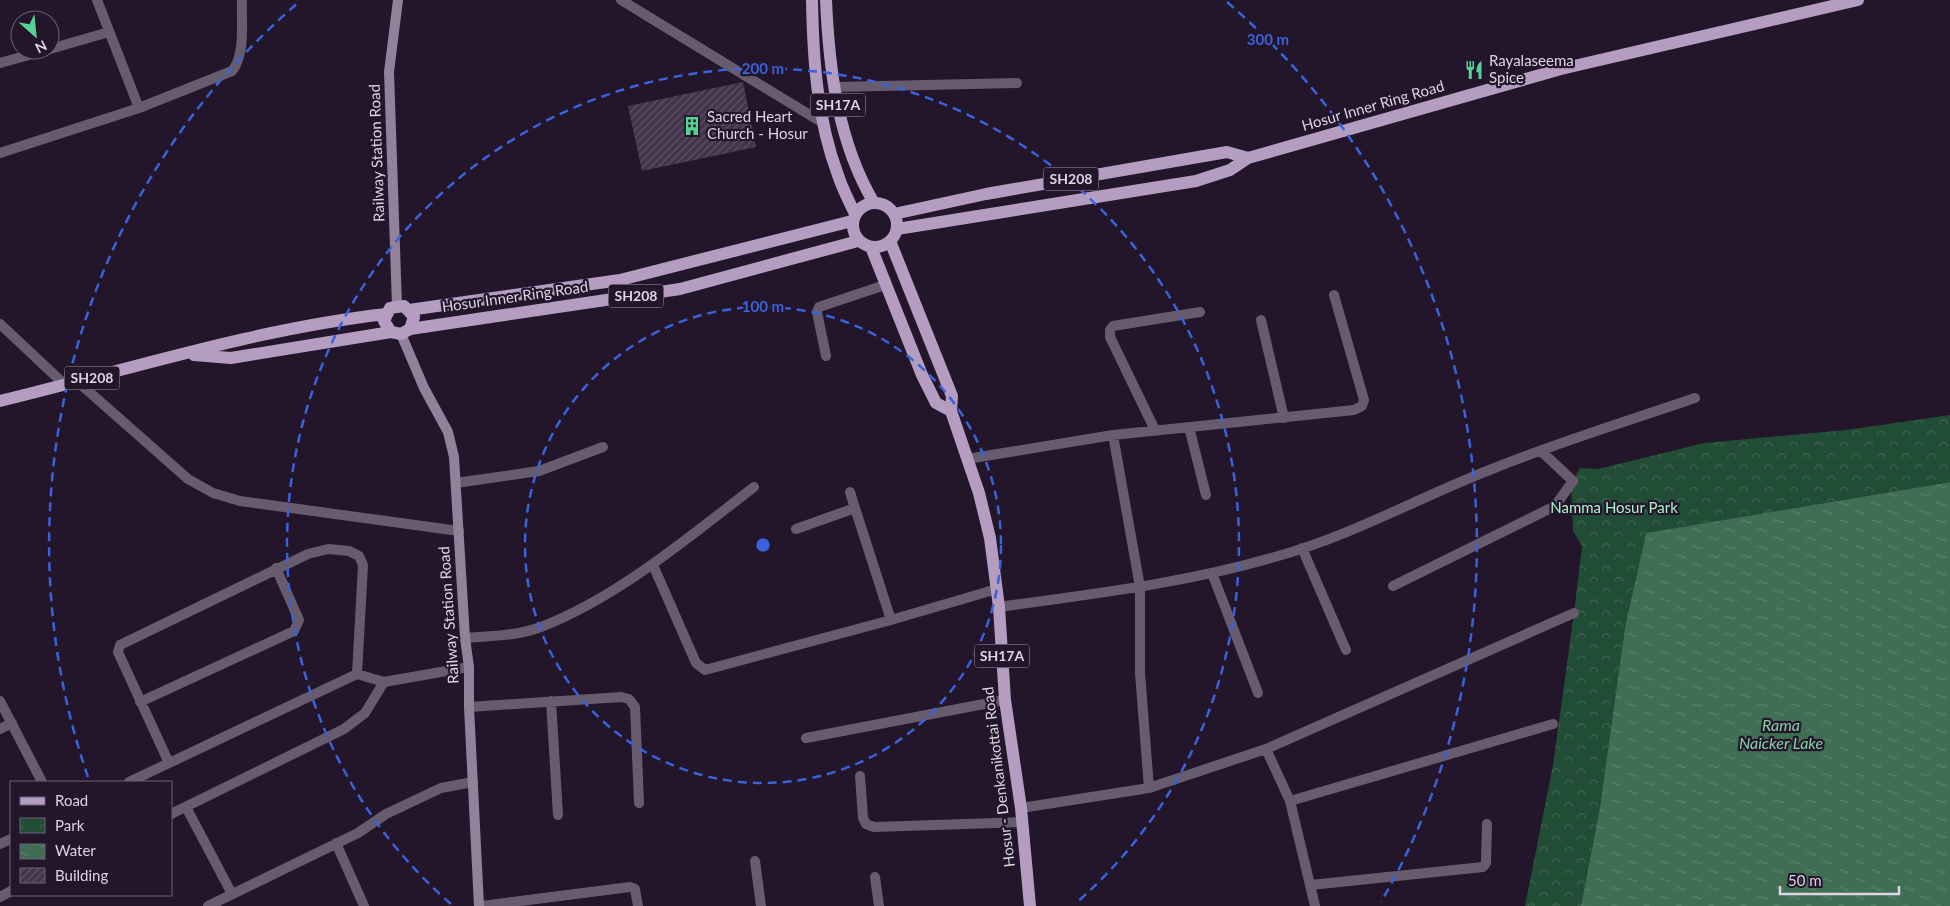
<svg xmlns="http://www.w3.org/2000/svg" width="1950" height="906" font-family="Lato,sans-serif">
<defs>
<pattern id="park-crowns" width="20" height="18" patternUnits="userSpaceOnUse" patternTransform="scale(1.25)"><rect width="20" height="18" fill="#214c36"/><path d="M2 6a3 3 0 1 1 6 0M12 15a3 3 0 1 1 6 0" fill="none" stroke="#416553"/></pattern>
<pattern id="water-ripples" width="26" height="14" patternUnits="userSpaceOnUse" patternTransform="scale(1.25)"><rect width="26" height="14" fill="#3f6e55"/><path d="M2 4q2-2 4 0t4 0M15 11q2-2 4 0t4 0" fill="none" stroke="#5a826d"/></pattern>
<pattern id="building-hatch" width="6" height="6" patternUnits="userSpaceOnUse" patternTransform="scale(1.25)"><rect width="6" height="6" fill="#43344b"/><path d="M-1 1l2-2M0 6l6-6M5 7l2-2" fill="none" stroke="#5e5065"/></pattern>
</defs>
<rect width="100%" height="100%" fill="#23152a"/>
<path fill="url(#park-crowns)" d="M 1950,415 L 1950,482 L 1646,533 L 1625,627 L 1600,807 L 1581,906 L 1525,906 L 1553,765 L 1574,613 L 1582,546 L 1573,531 L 1571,484 L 1580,468 L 1598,469 L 1704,443 L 1846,430 Z"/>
<path fill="url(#water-ripples)" d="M 1950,482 L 1950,906 L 1581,906 L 1600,807 L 1625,627 L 1646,533 Z"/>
<path fill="url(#building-hatch)" d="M 743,82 L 756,147 L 642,171 L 628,106 Z"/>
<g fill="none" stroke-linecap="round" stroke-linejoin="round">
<path stroke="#675c6d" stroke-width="10" d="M 97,0 L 139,108 L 232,71 C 246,54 241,21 242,0
M 621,0 L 823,123
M 50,49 L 109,32
M 0,63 L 47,50
M 835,87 L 1017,83
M 0,153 L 139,108
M 1261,320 L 1284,418
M 0,324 L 64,384
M 826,356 L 817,312 L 819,307 L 885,285
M 78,382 L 188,479 L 213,493 L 240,501 L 459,531
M 1189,427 L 1206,495
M 1155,430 L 1110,337 L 1110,330 L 1113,326 L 1200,312
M 1113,435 L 1140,587 L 1140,673 L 1149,788
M 967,459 L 1113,435 L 1354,410 L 1362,406 L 1364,400 L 1334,295
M 456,483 L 539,471 L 603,447
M 850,492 L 855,508
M 796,529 L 855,508 L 891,620
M 1302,548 L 1346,650
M 653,565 L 696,663 L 705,670 L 891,620 L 997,589
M 1212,573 L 1258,693
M 1393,586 L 1555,506 L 1573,481 L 1541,451
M 999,607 C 1093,594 1187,583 1278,556 C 1353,535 1420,497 1492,469 C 1558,442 1628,421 1695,398
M 465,638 C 490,636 517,636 541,627 C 618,597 689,537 754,487
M 0,701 L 42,782
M 551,701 L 558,815
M 140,702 L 294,631 L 299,620 L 276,568
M 469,707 L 621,697 L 629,699 L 635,707 L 639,803
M 0,729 L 12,723
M 806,738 L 1005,700
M 1266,749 L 1574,613
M 169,763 L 118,652 L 120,645 L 308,554 L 328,549 L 349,551 L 359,556 L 363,565 L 357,674
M 860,776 L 863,818 L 866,824 L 874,827 L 1022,822
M 129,782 L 357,674 L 384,682 L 469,667
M 1290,801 L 1553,724
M 186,807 L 232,894
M 1021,808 L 1149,788 L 1266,749 L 1290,801 L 1315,906
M 171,814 L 344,729 L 365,713 L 384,682
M 336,843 L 364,906
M 0,844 L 11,839
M 755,861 L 761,906
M 875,877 L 879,906
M 1311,885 L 1483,867 L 1486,863 L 1487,824
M 0,897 L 11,891
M 208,906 L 358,833 L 386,814 L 441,788 L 473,782
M 482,906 L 630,887 L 635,889 L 638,906"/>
<path stroke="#93819c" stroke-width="10" d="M 397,306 L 389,72 L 398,0
M 401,334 L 424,388 L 448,432 L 454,457 L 465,638 L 469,667 L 469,707 L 479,906"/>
<path stroke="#b49dc1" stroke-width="12" d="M 812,0 C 813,58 817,120 838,175 C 842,188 849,201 855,214
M 826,0 C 829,70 838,142 874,203
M853 225a22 22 0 1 1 44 0a22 22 0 1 1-44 0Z
M 894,214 L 986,194 L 1227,152 L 1248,158
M 897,229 L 1196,181 L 1230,170 L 1248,158 L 1561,69 L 1858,0
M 890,241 L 952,396 L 951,411 L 979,493 L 990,538 L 999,607 L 1005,700 L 1021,808 L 1030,906
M 871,247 L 922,375 L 936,403 L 951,411
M 409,310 L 620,280 L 852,221
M 410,329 L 680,289 L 858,241
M 194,355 L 231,358 L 391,332 L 401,334 L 410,329 L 414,317 L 404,306 L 390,308 L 384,321 L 391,332
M 0,401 C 128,370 254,329 386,314"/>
</g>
<g fill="none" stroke="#3a62da" stroke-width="2.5" stroke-dasharray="9 6">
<circle cx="763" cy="545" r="238"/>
<path d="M451 904A476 476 0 1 1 1075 904"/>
<path d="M88 777A714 714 0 0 1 299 2M1227 2A714 714 0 0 1 1381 902"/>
</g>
<defs>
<g id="restaurant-bare" transform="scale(1.5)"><path d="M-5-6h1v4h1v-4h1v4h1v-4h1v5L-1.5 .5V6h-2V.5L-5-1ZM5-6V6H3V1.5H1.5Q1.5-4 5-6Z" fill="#53d396" stroke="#23152a" stroke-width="2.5" paint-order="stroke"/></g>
<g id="building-bare" transform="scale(1.5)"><path d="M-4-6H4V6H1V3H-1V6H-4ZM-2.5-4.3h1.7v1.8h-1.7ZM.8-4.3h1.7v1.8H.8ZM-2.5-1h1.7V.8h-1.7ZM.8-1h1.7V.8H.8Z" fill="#53d396" stroke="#23152a" stroke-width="2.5" paint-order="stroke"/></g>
</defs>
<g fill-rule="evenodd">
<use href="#restaurant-bare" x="1474" y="70"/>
<use href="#building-bare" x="692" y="126"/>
</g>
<g text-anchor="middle" stroke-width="4.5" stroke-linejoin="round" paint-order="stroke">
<g fill="#23152a" stroke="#a69bac" stroke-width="1">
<rect x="810.5" y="93.5" width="55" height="23" rx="4"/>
<rect x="1043.5" y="167.5" width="55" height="23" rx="4"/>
<rect x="608.5" y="284.5" width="55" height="23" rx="4"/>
<rect x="64.5" y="366.5" width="55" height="23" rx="4"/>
<rect x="974.5" y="644.5" width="55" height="23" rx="4"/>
</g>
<g font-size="14" font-weight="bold" fill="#ded4e3">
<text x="838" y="110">SH17A</text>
<text x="1071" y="184">SH208</text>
<text x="636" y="301">SH208</text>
<text x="92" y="383">SH208</text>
<text x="1002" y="661">SH17A</text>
</g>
<g font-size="15" fill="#ded4e3" stroke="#23152a" text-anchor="start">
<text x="1489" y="66">Rayalaseema<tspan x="1489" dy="17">Spice</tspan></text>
<text x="707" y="122">Sacred Heart<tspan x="707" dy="17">Church - Hosur</tspan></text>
</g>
<g font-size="15" fill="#ded4e3" stroke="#23152a">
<text transform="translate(1373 106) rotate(-16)" y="5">Hosur Inner Ring Road</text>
<text transform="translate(377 153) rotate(-92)" y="5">Railway Station Road</text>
<text transform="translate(515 297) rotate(-8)" y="5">Hosur Inner Ring Road</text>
<text transform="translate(449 615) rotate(-94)" y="5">Railway Station Road</text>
<text transform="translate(999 777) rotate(-97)" y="5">Hosur - Denkanikottai Road</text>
</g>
<g font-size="15" fill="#a8f5ca" stroke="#23152a">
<text x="1614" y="513">Namma Hosur Park</text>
</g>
<g font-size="16" font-style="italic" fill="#86d2a9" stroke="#23152a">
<text x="1781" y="731">Rama<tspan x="1781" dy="18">Naicker Lake</tspan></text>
</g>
</g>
<circle cx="763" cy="545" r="8" fill="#3a62da" stroke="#23152a" stroke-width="2.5"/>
<g font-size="15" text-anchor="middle" font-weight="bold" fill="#3a62da" stroke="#23152a" stroke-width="4.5" stroke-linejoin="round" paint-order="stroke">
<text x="1268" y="45">300 m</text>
<text x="763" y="74">200 m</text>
<text x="763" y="312">100 m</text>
</g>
<rect x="10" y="781" width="162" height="115" fill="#23152a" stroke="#6e6174"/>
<rect x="20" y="797" width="25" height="8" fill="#b49dc1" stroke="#6e6174"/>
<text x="55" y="806" font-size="15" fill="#ded4e3">Road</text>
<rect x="20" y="818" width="25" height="15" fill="url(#park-crowns)" stroke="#6e6174"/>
<text x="55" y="831" font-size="15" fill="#ded4e3">Park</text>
<rect x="20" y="844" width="25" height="15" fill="url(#water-ripples)" stroke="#6e6174"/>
<text x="55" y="856" font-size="15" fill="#ded4e3">Water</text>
<rect x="20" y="868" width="25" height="15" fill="url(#building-hatch)" stroke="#6e6174"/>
<text x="55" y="881" font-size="15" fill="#ded4e3">Building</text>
<g transform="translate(35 35) rotate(153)"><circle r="24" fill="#23152a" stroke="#6e6174"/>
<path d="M0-4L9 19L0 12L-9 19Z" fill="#53d396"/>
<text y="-8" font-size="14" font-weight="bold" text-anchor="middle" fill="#ded4e3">N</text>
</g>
<path d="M1780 886v8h119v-8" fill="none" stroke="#ded4e3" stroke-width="2.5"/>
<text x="1788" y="886" font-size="15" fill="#ded4e3" stroke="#23152a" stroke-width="4" paint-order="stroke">50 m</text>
</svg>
